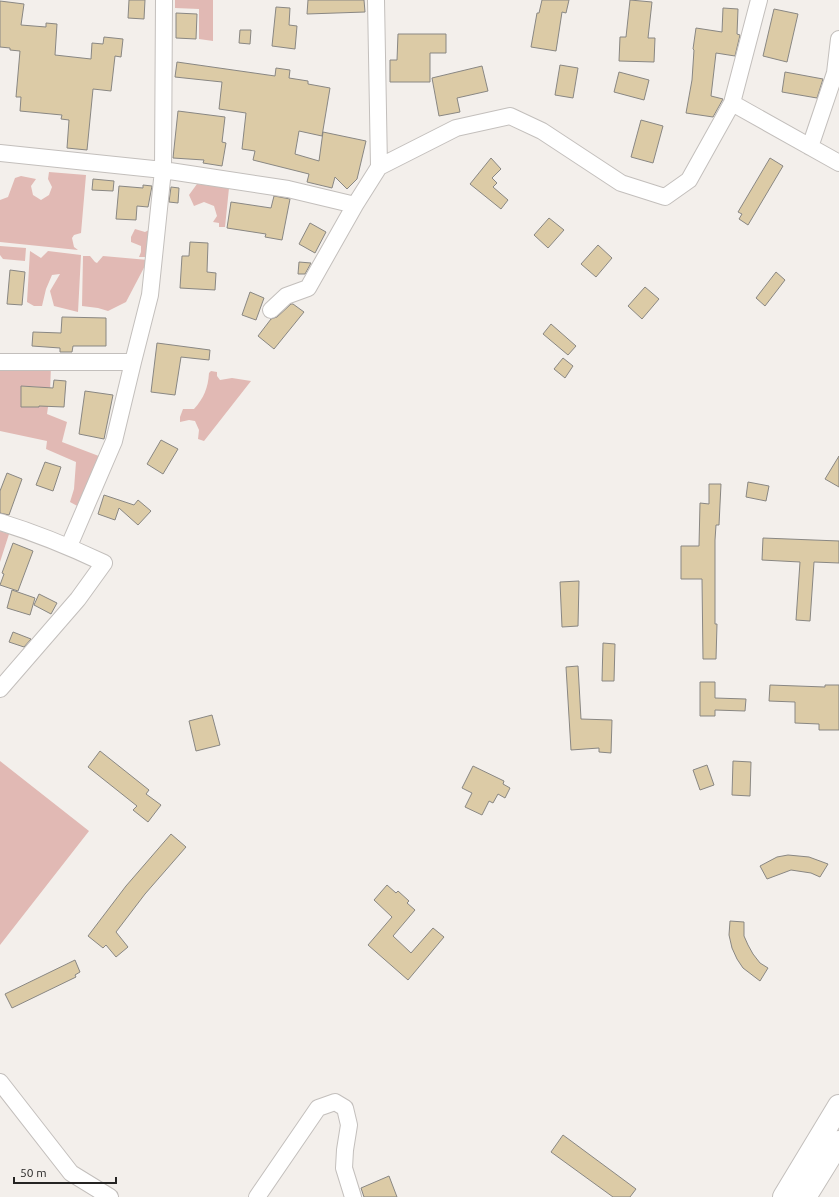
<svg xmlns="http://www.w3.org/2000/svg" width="839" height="1197" font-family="Ubuntu,sans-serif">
<rect width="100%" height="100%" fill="#f3efeb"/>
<path fill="#e1b9b4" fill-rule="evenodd" d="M 175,0 L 213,0 L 213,41 L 199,39 L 199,9 L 175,8 Z
M 49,172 L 86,175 L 81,233 L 74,235 L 72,238 L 74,247 L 78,250 L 0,242 L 0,200 L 8,197 L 15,178 L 21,176 L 36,179 L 31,186 L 33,195 L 41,200 L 49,195 L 52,187 L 48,179 Z
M 197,184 L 229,188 L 225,227 L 219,227 L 219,223 L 213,222 L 217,216 L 214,206 L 204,202 L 194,206 L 189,195 Z
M 135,229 L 145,232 L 149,230 L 147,257 L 139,257 L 141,252 L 141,246 L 131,242 L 131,237 Z
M 0,246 L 26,248 L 25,261 L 3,259 L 0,255 Z
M 30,251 L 41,258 L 48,251 L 81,255 L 78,312 L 54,306 L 50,291 L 60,274 L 52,275 L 46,289 L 42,306 L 34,306 L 27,302 Z
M 83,256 L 90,256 L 95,262 L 97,263 L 103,256 L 148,260 L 126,302 L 108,311 L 98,308 L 82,306 Z
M 0,364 L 12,364 L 26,370 L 51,365 L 50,393 L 47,414 L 67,422 L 62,442 L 104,458 L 81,508 L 70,502 L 74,489 L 76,462 L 46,449 L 47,441 L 0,431 ZM 21,386 L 40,387 L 39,407 L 21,407 Z
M 211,371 L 217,372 L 217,376 L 220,380 L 232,378 L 251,381 L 204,441 L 198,439 L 199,430 L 195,421 L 189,420 L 180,422 L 180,417 L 183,409 L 194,409 C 204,398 208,388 209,373 Z
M 0,531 L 9,534 L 0,562 Z
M 0,761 L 89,831 L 0,945 Z"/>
<path fill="#dccba6" stroke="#898783" d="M 129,0 L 145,0 L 144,19 L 128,18 Z
M 308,0 L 364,0 L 365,12 L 307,14 Z
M 542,0 L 569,0 L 566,13 L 562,12 L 556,51 L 531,47 L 537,13 L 539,13 Z
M 630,0 L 652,2 L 648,38 L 655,38 L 654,62 L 619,61 L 620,37 L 626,37 Z
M 0,1 L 24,4 L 21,25 L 46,27 L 46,23 L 57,24 L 55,55 L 91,59 L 92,43 L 103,44 L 104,37 L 123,39 L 121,57 L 115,56 L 111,91 L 93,89 L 87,150 L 67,148 L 69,120 L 61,119 L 62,115 L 20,111 L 21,97 L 16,97 L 20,51 L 10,50 L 10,48 L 0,47 Z
M 276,7 L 290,8 L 289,25 L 297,26 L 295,49 L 272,46 Z
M 723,8 L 738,9 L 737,34 L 740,35 L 735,56 L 716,53 L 711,96 L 723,99 L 713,117 L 686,113 L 692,80 L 694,50 L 693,49 L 696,28 L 722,32 Z
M 774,9 L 798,14 L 787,62 L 763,56 Z
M 176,13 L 197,14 L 196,39 L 176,38 Z
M 240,30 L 251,30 L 250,44 L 239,43 Z
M 398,34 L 446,34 L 446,53 L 430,53 L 430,82 L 390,82 L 390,60 L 397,60 Z
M 177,62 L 275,76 L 276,68 L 290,70 L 289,78 L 308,81 L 308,84 L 330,88 L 322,136 L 299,131 L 295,154 L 319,161 L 323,132 L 366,141 L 357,179 L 347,189 L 335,177 L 332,188 L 307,182 L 309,174 L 253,160 L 255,151 L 242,149 L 246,113 L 219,109 L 222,82 L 175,77 Z
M 560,65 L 578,68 L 573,98 L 555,95 Z
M 482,66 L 488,91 L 457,98 L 460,112 L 439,116 L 432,78 Z
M 619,72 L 649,80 L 644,100 L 614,92 Z
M 785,72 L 823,79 L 817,98 L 782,92 Z
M 178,111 L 225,117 L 222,142 L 226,143 L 222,166 L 203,163 L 204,160 L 173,158 Z
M 641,120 L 663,126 L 653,163 L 631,157 Z
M 491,158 L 501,169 L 492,178 L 497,183 L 493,187 L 508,200 L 501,209 L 470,184 Z
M 770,158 L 783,166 L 748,225 L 739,219 L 742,214 L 738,212 Z
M 93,179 L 114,181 L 113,191 L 92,190 Z
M 143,185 L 152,186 L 148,207 L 137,206 L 136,220 L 116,219 L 119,186 L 143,188 Z
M 171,187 L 179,188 L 178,203 L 169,202 Z
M 274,196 L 290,199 L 282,240 L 265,237 L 266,234 L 227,228 L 231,202 L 271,208 Z
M 549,218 L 564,230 L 548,248 L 534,235 Z
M 310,223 L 326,232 L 315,253 L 299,244 Z
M 190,242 L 208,243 L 207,272 L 216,273 L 215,290 L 180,288 L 182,256 L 189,256 Z
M 598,245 L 612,258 L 596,277 L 581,264 Z
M 299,262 L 311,263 L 305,274 L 298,274 Z
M 10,270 L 25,272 L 22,305 L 7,304 Z
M 776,272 L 785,280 L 765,306 L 756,298 Z
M 645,287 L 659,299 L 642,319 L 628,306 Z
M 250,292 L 264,298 L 256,320 L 242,315 Z
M 291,304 L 293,304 L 304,312 L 274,349 L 258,336 L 271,319 L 277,317 Z
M 62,317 L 106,318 L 106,346 L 73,346 L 72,352 L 60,352 L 60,348 L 32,346 L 33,332 L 61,333 Z
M 551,324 L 576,346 L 568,355 L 543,334 Z
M 157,343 L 210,350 L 209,360 L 181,357 L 175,395 L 151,392 Z
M 563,358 L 573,366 L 565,378 L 554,369 Z
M 54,380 L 66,381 L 64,407 L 39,406 L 39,407 L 21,407 L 21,386 L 53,388 Z
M 85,391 L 113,395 L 104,439 L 79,434 Z
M 161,440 L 178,449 L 163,474 L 147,464 Z
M 839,456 L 839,487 L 825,479 Z
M 45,462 L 61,467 L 53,491 L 36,485 Z
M 7,473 L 22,479 L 9,515 L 0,513 L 0,491 Z
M 748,482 L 769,486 L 766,501 L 746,497 Z
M 709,484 L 721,484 L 719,525 L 716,525 L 715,540 L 715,624 L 717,624 L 716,659 L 703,659 L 702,579 L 681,579 L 681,546 L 699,546 L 700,503 L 709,504 Z
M 104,495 L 134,505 L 138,500 L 151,511 L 138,525 L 119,508 L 115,520 L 98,514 Z
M 763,538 L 839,541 L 839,563 L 814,562 L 810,621 L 796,620 L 800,562 L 762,560 Z
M 13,543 L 33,551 L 18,591 L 0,585 L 4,574 L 2,573 Z
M 579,581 L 578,626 L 562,627 L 560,582 Z
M 12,590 L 35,598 L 30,615 L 7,608 Z
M 39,594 L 57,603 L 51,614 L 34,605 Z
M 13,632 L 31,639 L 24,647 L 9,642 Z
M 603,643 L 615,644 L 614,681 L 602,681 Z
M 578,666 L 581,719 L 612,720 L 611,753 L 599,752 L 599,748 L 571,750 L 566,667 Z
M 700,682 L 715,682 L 715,698 L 746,699 L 745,711 L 715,710 L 715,716 L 700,716 Z
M 770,685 L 825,687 L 825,685 L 839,685 L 839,730 L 819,730 L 819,724 L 795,723 L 795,702 L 769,701 Z
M 212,715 L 220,745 L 196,751 L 189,721 Z
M 100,751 L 149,790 L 146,794 L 161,805 L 148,822 L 133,810 L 137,806 L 88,767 Z
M 733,761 L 751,762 L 750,796 L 732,795 Z
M 707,765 L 714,785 L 700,790 L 693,770 Z
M 473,766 L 504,781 L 503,784 L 510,788 L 505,798 L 498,794 L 493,803 L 489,801 L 482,815 L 465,807 L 472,793 L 462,788 Z
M 171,834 L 186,847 L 145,894 L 116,932 L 128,947 L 116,957 L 106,945 L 103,948 L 88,936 L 126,886 Z
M 788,855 L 809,857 L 828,864 L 820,877 L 811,873 L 791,870 L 767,879 L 760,866 L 777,857 Z
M 387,885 L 396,893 L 398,891 L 409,901 L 407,903 L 415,910 L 393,936 L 411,953 L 433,928 L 444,937 L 408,980 L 368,945 L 392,917 L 374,900 Z
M 730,921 L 744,922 L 744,936 L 748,945 L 753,954 L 760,963 L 768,968 L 760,981 L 743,968 L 737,959 L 732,948 L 729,935 Z
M 75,960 L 80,972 L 75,975 L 76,977 L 12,1008 L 5,994 Z
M 563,1135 L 636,1189 L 630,1197 L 613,1197 L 551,1152 Z
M 389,1176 L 397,1197 L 364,1197 L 361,1188 Z"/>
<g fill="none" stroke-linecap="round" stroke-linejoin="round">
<g stroke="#c3bfbc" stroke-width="18">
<path id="street" d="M 376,0 L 379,167
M 732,103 L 839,163
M 810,147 L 835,73 L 839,39
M 0,153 L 163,170 L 288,189 L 355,205
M 271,310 L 286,296 L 308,288 L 355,205 L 379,167 L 456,128 L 510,116 L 542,131 L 621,183 L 665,197 L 689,180 L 732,103 L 759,0
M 0,362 L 133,362
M 0,522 C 36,533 70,547 104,563 L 78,599 L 0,689
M 69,546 L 114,441 L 133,362 L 150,295 L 163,170 L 164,0
M 0,1082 L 71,1173 L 110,1197
M 257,1197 L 318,1108 L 335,1102 L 345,1108 L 349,1125 L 345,1150 L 344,1168 L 353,1197"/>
</g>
<g stroke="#c3bfbc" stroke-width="24">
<path id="highway" d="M 784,1197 L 839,1106
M 805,1197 L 839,1142"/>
</g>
<use href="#street" stroke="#fff" stroke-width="16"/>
<use href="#highway" stroke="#fff" stroke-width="22"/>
</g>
<path d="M14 1177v6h102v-6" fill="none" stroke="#252423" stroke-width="2"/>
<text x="20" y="1177" font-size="12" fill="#252423" stroke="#f3efeb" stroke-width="3" paint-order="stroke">50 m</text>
</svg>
